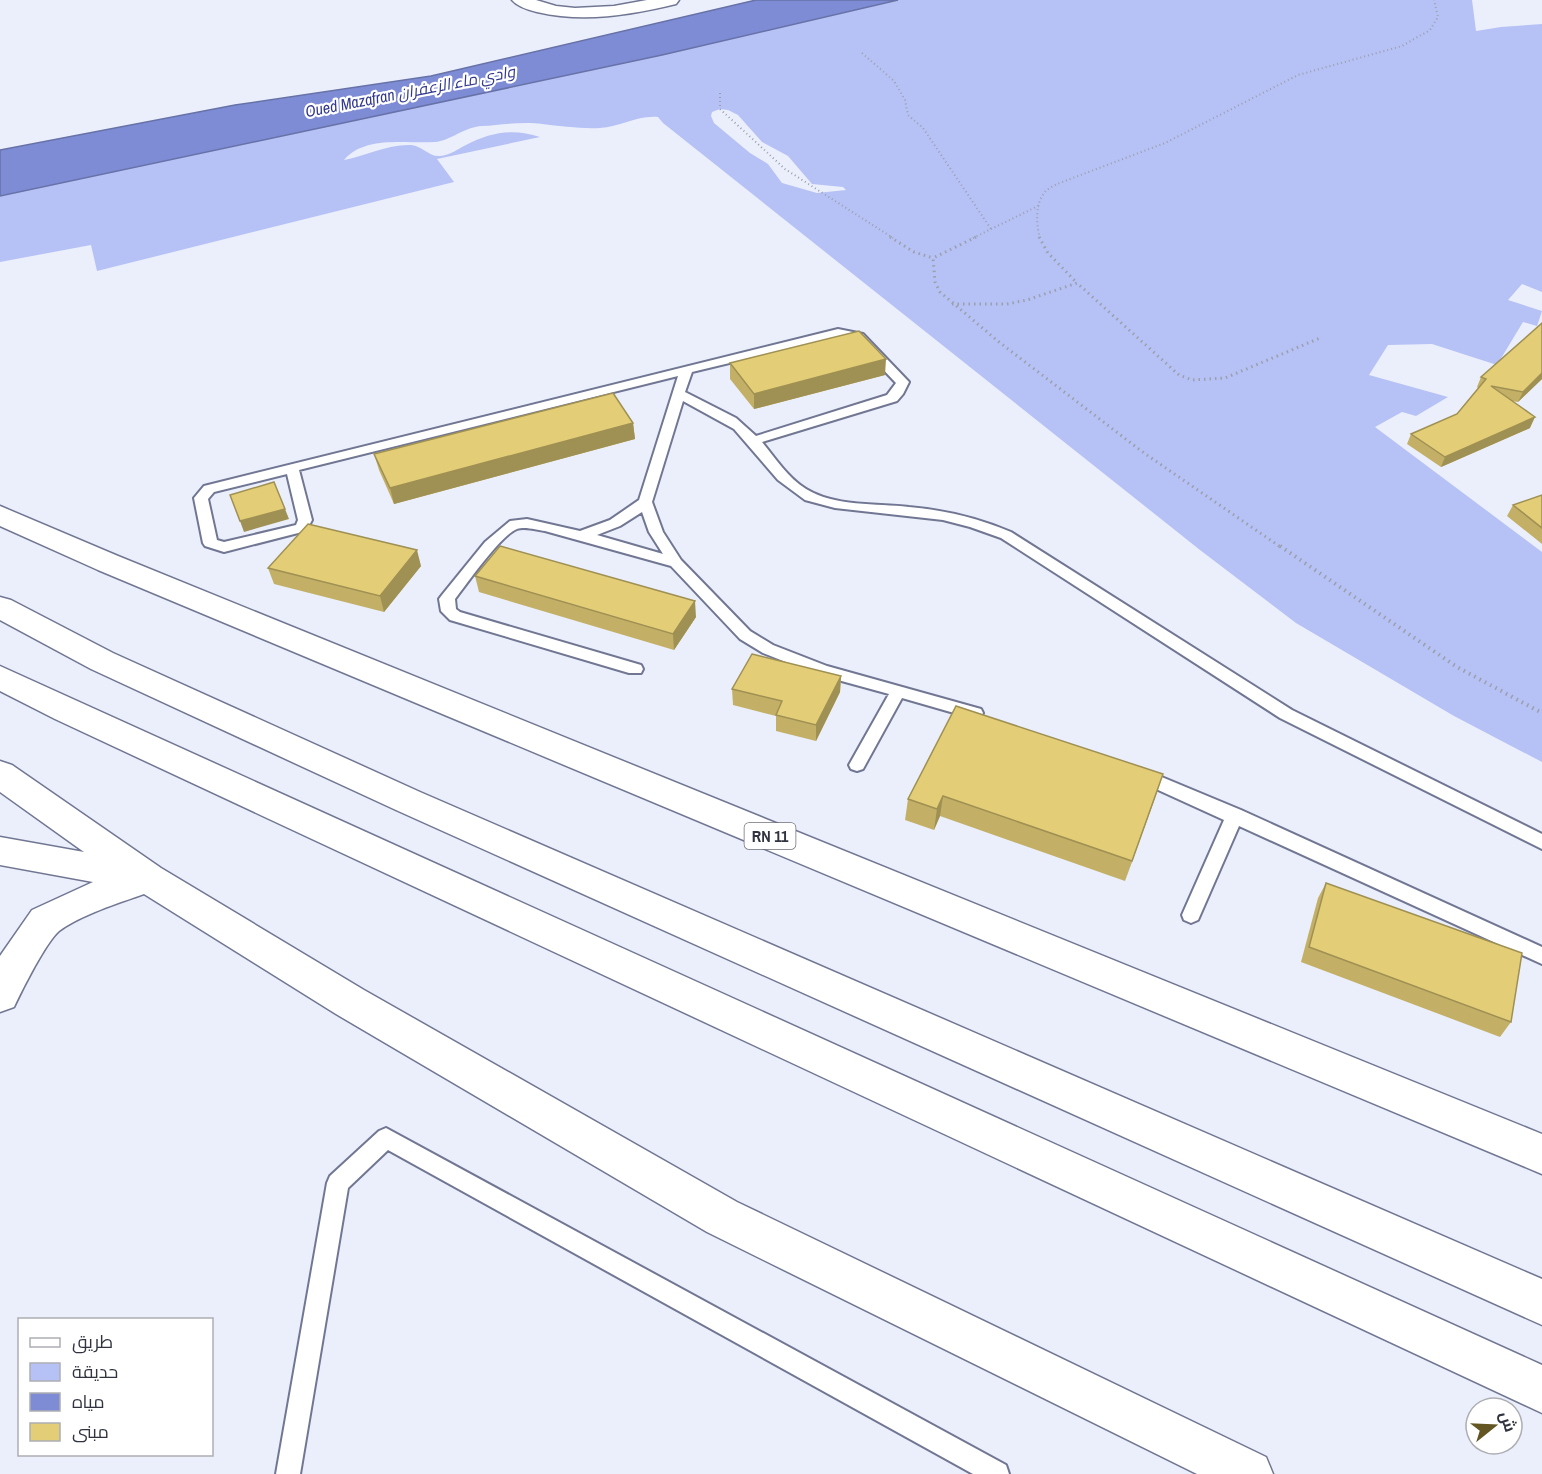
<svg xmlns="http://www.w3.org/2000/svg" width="1542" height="1474" font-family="'Archivo Narrow',Cairo,sans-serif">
<rect width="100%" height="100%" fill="#ebeffb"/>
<path fill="#b6c2f5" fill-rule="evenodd" d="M 898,0 L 1472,0 L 1476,31 L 1501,27 L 1542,24 L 1542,292 L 1522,284 L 1508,300 L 1542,311 L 1537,326 L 1523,322 L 1497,365 L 1432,344 L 1388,345 L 1369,375 L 1448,397 L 1416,416 L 1402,412 L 1375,427 L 1542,552 L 1542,762 L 1454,716 L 1296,623 L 1200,550 L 663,123 L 658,117 C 638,115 620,127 600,128 C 581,129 561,126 542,124 C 523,121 501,125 482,126 C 464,127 450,141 435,142 C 406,144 365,135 344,160 C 366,156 388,144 411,145 C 423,146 429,157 440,156 C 450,155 458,149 466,145 C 490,132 514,128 540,137 L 437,159 L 454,182 L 97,271 L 91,245 L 0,262 L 0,196 L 662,55 ZM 720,109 L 728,110 L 738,115 L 762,142 L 788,156 L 812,184 L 843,187 L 846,190 L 817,193 L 782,183 L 768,164 L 750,153 L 714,123 L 711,116 L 712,112 Z"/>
<path fill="#7e8cd5" stroke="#6772a8" stroke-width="1.5" d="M 756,0 L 898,0 L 662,55 L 0,196 L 0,150 L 235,105 L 431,76 Z"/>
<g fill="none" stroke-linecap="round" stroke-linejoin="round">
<g stroke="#717793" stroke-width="4">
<path id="lane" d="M 838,329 L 863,334 L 909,382 L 903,394 L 897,401 L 762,442 C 776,459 788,478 806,489 C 835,507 876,503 909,507 C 944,510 978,518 1011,532 L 1292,710 L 1542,834 L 1542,849 L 1280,718 L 1001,538 L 970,527 L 943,520 L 835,508 L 805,500 L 778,480 L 734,429 L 683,401 L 652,502 L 663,532 L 681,560 L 750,631 L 773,645 L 827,666 L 981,709 L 983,713 L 981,717 L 975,719 L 902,698 L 863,769 L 857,771 L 851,769 L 849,765 L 889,694 L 816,674 L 763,653 L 740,639 L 671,566 L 545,531 C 537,530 525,526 517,529 C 501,535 469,581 458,595 L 455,599 L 456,609 L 460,612 L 641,665 L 643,669 L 641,673 L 629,673 L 450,620 L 441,611 L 439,599 L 442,595 L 485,542 L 510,521 L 527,519 L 580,531 L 610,520 L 639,500 L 678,376 L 299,470 L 312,520 L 306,531 L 224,552 L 205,546 L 203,543 L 194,498 L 204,486 ZM 838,337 L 855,340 L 896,383 L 887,395 L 756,436 L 736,418 L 685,392 L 692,372 ZM 287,474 L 298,520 L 296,525 L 224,542 L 217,540 L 208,499 L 214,492 ZM 642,512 L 649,532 L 663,554 L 597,535 L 620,526 Z
M 1140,768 L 1241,810 L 1542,947 L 1542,964 L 1239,826 L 1198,920 L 1191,923 L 1184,920 L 1182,915 L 1224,820 L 1134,779 L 1132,774 L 1134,769 Z
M 386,1128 L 1006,1465 L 1009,1474 L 973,1474 L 388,1150 L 348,1188 L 300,1474 L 276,1474 L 327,1183 L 330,1176 L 379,1131 Z"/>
</g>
<g stroke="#717793" stroke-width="3">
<path id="street" d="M 0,761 L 12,765 L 161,868 L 364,990 L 737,1202 L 1266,1457 L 1273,1474 L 1197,1474 L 707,1232 L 336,1014 L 144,894 C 119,903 80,915 59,931 C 46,942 22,990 14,1007 L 0,1012 L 0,956 L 32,910 L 93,882 L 0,865 L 0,837 L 84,852 L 0,792 Z"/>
</g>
<g stroke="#717793" stroke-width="3">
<path id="secondary" d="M 512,0 L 536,0 L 556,6 L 575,8 L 614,6 L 647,0 L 679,0 L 676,4 C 630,15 584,23 537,12 C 529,10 518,7 512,0 Z"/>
</g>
<g stroke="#717793" stroke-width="3">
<path id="primary" d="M 0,506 L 118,556 L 1542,1134 L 1542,1174 L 98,570 L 0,526 Z"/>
</g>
<g stroke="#717793" stroke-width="3">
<path id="highway" d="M 0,597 L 11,600 L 113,653 L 420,792 L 1542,1279 L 1542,1325 L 396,810 L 91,669 L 0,620 Z
M 0,666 L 1542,1365 L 1542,1413 L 55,719 L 0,691 Z"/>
</g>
<path stroke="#9b9fab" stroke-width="2" stroke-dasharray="1 3" stroke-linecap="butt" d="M 862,53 L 894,81 L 905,100 L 908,115 L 923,128 L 991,229
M 720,93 L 720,109 L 785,169 L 893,238
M 973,238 L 1040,205
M 1040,238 C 1036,225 1035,203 1045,192 C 1047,189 1054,186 1057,184 L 1165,143 L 1298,75 L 1402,46 L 1430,30 L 1438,17 L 1434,0"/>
<path stroke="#9b9fab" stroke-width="3" stroke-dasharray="1.5 4" stroke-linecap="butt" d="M 890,237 L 914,252 L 933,258
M 976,237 L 933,258 L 935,282 L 940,292 L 999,342 L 1144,453 L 1282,548
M 1039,237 L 1048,253 L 1077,283
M 952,304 L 1007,304 L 1027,300 L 1077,283 L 1179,375 L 1192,380 L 1225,378 L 1320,338"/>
<path stroke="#9b9fab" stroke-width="4" stroke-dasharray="1.5 4.5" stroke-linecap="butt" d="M 1280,546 L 1457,667 L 1542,713"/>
<use href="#lane" fill="#fff" fill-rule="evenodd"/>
<use href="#street" fill="#fff" fill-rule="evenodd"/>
<use href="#secondary" fill="#fff" fill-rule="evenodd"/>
<use href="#primary" fill="#fff" fill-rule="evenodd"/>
<use href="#highway" fill="#fff" fill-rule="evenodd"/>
</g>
<path fill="#c3b066" d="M 1542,323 L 1542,379 L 1518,402 L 1511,401 L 1530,428 L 1441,467 L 1407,444 L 1411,434 L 1457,414 L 1478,388 L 1477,387 L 1481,377 Z
M 730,363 L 885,375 L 754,409 L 730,379 Z
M 633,423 L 635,439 L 394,504 L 379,470 L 374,454 Z
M 1542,495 L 1542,544 L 1507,516 L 1513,505 Z
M 421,566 L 384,612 L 274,584 L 268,568 Z
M 475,576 L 696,617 L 674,650 L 479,592 Z
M 841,676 L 840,692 L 816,741 L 776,731 L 776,716 L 733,705 L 732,689 Z
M 956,706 L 1156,795 L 1125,881 L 940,816 L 934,830 L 905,820 L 908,799 Z
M 1326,883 L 1511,1022 L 1500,1037 L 1301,962 L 1318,898 Z"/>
<path fill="#9f9053" d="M 886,359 L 885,375 L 754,409 L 754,394 Z
M 1542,373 L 1542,379 L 1518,402 L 1523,392 Z
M 1535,417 L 1530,428 L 1441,467 L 1445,457 Z
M 633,423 L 635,439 L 394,504 L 390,488 Z
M 285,509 L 289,519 L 244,532 L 240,521 Z
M 417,550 L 421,566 L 384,612 L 380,596 Z
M 695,601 L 696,617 L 674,650 L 673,634 Z
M 841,676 L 840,692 L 816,741 L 816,725 Z
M 1163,774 L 1156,795 L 1125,881 L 1132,861 Z
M 943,796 L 940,816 L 934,830 L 937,809 Z"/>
<path fill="#e3cd77" stroke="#9f9053" stroke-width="1.5" d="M 1542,323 L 1542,373 L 1523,392 L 1491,386 L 1535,417 L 1445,457 L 1411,434 L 1457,414 L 1486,379 L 1481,377 Z
M 859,331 L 886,359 L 754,394 L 730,363 Z
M 613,393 L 633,423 L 390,488 L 374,454 Z
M 274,482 L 285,509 L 240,521 L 230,495 Z
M 1542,495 L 1542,528 L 1513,505 Z
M 308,524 L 417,550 L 380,596 L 268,568 Z
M 500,546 L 695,601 L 673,634 L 475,576 Z
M 752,654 L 841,676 L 816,725 L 776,715 L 782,701 L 732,689 Z
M 956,706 L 1163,774 L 1132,861 L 943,796 L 937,809 L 908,799 Z
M 1326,883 L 1522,953 L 1511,1022 L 1309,947 Z"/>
<g text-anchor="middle" stroke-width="4.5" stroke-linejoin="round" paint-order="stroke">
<g font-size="16" font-style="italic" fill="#32388e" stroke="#fff">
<text transform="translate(410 91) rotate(-11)" y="6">Oued Mazafran وادي ماء الزعفران</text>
</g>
<rect fill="#fff" stroke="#6f7179" stroke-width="1.5" x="744.5" y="823" width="51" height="26" rx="4.5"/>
<g font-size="16" font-weight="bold" fill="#313440">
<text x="770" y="842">RN 11</text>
</g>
</g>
<rect x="18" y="1318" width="195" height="138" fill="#ffffff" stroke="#adaeb3" stroke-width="1.5"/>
<rect x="30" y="1338" width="30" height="9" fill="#ffffff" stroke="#adaeb3" stroke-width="1.5"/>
<text x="72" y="1348" font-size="18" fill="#313440">طريق</text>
<rect x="30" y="1363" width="30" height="18" fill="#b6c2f5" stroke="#adaeb3" stroke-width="1.5"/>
<text x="72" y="1378" font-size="18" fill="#313440">حديقة</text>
<rect x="30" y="1393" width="30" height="18" fill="#7e8cd5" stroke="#adaeb3" stroke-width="1.5"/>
<text x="72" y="1408" font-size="18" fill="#313440">مياه</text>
<rect x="30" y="1423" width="30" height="18" fill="#e3cd77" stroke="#adaeb3" stroke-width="1.5"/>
<text x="72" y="1438" font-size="18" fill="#313440">مبنى</text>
<g transform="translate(1494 1426) rotate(72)"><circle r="28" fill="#ffffff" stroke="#adaeb3" stroke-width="1.5"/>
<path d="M0-4.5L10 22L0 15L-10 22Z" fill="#635622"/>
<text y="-9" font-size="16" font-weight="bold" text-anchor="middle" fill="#313440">ش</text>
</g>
</svg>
